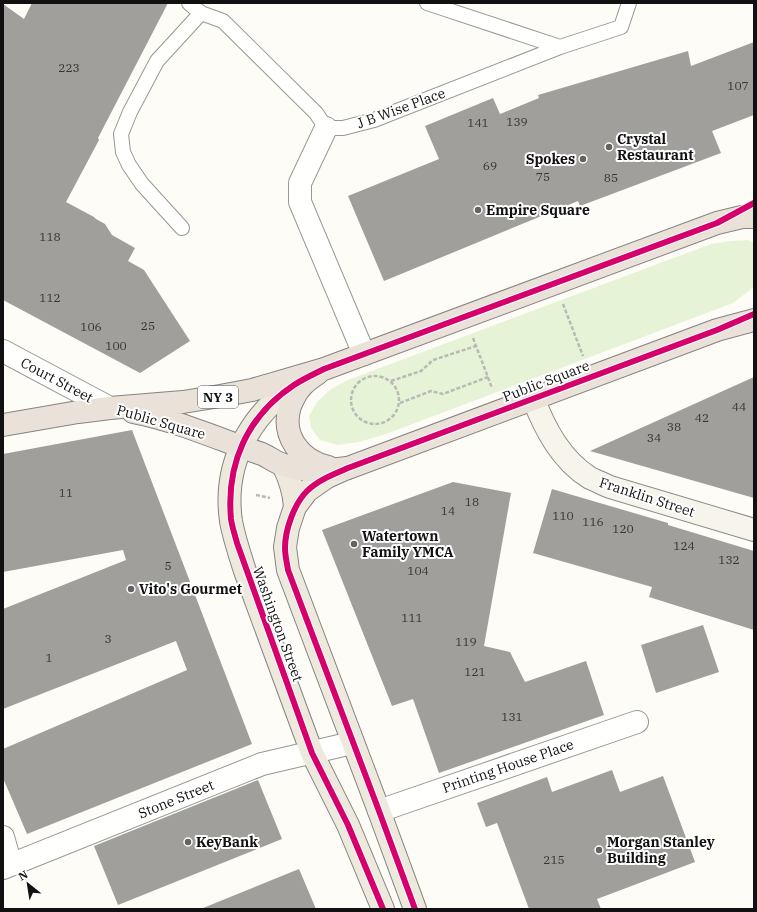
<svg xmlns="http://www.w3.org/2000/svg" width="757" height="912" font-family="'IBM Plex Serif',serif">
<rect width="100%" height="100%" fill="#fdfcf7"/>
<path fill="#e7f3d7" d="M 748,240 L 754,243 L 754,287 L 733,303 L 386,434 L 359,442 L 338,445 L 320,440 L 311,428 L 309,416 L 317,402 L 331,389 L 348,380 L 711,244 L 730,241 Z"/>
<path fill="#a19f9c" d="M 32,3 L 168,3 L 98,138 L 99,140 L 66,202 L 94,217 L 96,219 L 105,224 L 112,235 L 135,248 L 128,261 L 144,270 L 190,341 L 140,373 L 3,300 L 3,4 L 24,19 Z
M 754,42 L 754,115 L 712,131 L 721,153 L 580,206 L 578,201 L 384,281 L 348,196 L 439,159 L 425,126 L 493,98 L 500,114 L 539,98 L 538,95 L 688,51 L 691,66 Z
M 754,377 L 754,498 L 590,451 Z
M 132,430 L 252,744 L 27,834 L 3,778 L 3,749 L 187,670 L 176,641 L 3,709 L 3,609 L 126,560 L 123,550 L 3,572 L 3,454 Z
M 453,482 L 511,493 L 484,646 L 510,652 L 525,682 L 586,661 L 604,715 L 439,773 L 413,699 L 392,706 L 322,530 Z
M 552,489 L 668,523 L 668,525 L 754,551 L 754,630 L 649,597 L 652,587 L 533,553 Z
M 703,625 L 719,672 L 656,693 L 641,645 Z
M 612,770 L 620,792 L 663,776 L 695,862 L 597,899 L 601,909 L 529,909 L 497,823 L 486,827 L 477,803 L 547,777 L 552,792 Z
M 258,780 L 282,839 L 118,905 L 94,846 Z
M 299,869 L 316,909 L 203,909 L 203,908 Z"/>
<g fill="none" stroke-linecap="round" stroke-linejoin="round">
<g stroke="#979795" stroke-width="16">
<path id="lane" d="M 189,3 L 201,13 L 223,21 L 316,113 L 326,128 L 343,128 L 374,120 L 560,47 L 621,27 L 629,3
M 427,3 L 560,47
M 182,228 L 142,184 L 129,165 L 123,152 L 121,134 L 130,112 L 157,61 L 201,13"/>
</g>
<g stroke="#979795" stroke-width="24">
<path id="street" d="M 326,128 L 300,183 L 300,202 L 364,354
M 3,351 L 110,408
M 379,811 L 637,722
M 3,837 L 11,865
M 3,868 L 262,764 L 352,743"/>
</g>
<g stroke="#8e8d8b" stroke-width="24">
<path id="secondary" d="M 533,398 C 545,429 561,460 590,478 C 597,481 603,484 610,487 L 754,530"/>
</g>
<g stroke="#858482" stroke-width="24">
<path id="primary" d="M 308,377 C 255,406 222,459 231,521 C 234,538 240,555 245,571 L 312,753 L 348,825 L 383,909
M 283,465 C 290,479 294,491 295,507
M 347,468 L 327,477 L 307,491 L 295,507 L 288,528 L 285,547 L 288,570 L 379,811 L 415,909"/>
</g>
<g stroke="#858482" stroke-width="24">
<path id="highway" d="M 318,373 C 312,377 305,382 301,387 C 296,392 293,399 290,406 C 281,435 299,460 328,467
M 133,412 C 170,419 209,435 245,448 C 250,450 256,452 262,454 C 269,457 276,463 284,465 C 305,472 326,471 348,468 L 717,330 L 754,320
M 3,425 L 78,412 L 110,408 L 183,402 L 220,396 L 252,390 L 324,369 L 717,223 L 742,217 L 754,217"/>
</g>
<path stroke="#b9b9b8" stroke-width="2.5" stroke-dasharray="4 2" stroke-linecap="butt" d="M 563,304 L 583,356
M 473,338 L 492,388
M351 400a24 24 0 1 1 48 0a24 24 0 1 1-48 0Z
M 391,381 L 421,371 L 433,360 L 476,346
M 400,403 L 431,391 L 443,394 L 488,377
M 256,495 L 270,498"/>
<use href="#lane" stroke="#fffffe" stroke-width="14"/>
<use href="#street" stroke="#fffffe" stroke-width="22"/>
<use href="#secondary" stroke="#f6f4eb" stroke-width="22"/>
<use href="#primary" stroke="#ede9dc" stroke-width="22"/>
<use href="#highway" stroke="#eae1d8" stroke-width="22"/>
<g stroke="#fff" stroke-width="8">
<path id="cycleway" d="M 383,909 L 348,825 L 312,753 L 237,543 C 235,535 232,527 231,519 C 226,464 247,416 294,385 C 303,379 314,374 324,369 L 717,223 L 754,203
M 415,909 L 379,811 L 288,570 C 287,563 285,556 285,548 C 285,530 294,504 307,491 C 318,480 334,474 348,468 L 717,330 L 754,314"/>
</g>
<use href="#cycleway" stroke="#d6006c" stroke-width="6"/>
</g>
<g fill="#646362" stroke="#fff" stroke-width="1.5">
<circle cx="609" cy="147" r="4"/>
<circle cx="583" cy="159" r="4"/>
<circle cx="478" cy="210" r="4"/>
<circle cx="354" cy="544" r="4"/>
<circle cx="131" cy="589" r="4"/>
<circle cx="188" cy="842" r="4"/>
<circle cx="599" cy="850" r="4"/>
</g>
<g text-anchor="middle" stroke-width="4" stroke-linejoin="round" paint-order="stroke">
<g font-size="12" fill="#353434">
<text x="69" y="72">223</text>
<text x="738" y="90">107</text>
<text x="517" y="126">139</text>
<text x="478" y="127">141</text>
<text x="490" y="170">69</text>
<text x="543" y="181">75</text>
<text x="611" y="182">85</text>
<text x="50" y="241">118</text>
<text x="50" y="302">112</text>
<text x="148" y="330">25</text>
<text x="91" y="331">106</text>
<text x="116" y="350">100</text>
<text x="739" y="411">44</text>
<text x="702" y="422">42</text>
<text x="674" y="431">38</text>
<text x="654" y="442">34</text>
<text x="66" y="497">11</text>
<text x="472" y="506">18</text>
<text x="448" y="515">14</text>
<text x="563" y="520">110</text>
<text x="593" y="526">116</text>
<text x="623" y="533">120</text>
<text x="684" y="550">124</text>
<text x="729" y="564">132</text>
<text x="168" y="570">5</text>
<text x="418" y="575">104</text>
<text x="412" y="622">111</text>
<text x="108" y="643">3</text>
<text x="466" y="646">119</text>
<text x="49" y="662">1</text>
<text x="475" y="676">121</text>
<text x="512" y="721">131</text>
<text x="554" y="864">215</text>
</g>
<rect fill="#fff" stroke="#585858" stroke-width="1" x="198" y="386" width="40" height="22" rx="3"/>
<g font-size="13" font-weight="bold" fill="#111">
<text x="218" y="402">NY 3</text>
</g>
<g font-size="14" fill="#111" stroke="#fff">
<text transform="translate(401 108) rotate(-20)" y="5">J B Wise Place</text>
<text transform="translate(57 380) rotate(28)" y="5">Court Street</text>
<text transform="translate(546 381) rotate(-21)" y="5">Public Square</text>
<text transform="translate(161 422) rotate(16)" y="5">Public Square</text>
<text transform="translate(647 497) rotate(18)" y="5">Franklin Street</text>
<text transform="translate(278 624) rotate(70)" y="5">Washington Street</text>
<text transform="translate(508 766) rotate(-19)" y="5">Printing House Place</text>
<text transform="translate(176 799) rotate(-22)" y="5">Stone Street</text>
</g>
<g font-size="14" font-weight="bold" fill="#111" stroke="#fff" text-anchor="start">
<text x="617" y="144">Crystal<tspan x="617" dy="16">Restaurant</tspan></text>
<text x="575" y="164" text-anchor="end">Spokes</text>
<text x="486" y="215">Empire Square</text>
<text x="362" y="541">Watertown<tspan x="362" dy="16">Family YMCA</tspan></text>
<text x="139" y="594">Vito's Gourmet</text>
<text x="196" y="847">KeyBank</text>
<text x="607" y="847">Morgan Stanley<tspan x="607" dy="16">Building</tspan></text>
</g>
</g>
<rect width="757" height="912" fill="none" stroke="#111111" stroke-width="8"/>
<g transform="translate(28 884) rotate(330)" stroke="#ffffff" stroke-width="3" paint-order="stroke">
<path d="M0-3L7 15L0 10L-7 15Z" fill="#111111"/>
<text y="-6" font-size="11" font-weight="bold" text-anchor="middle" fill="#111111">N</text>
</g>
</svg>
